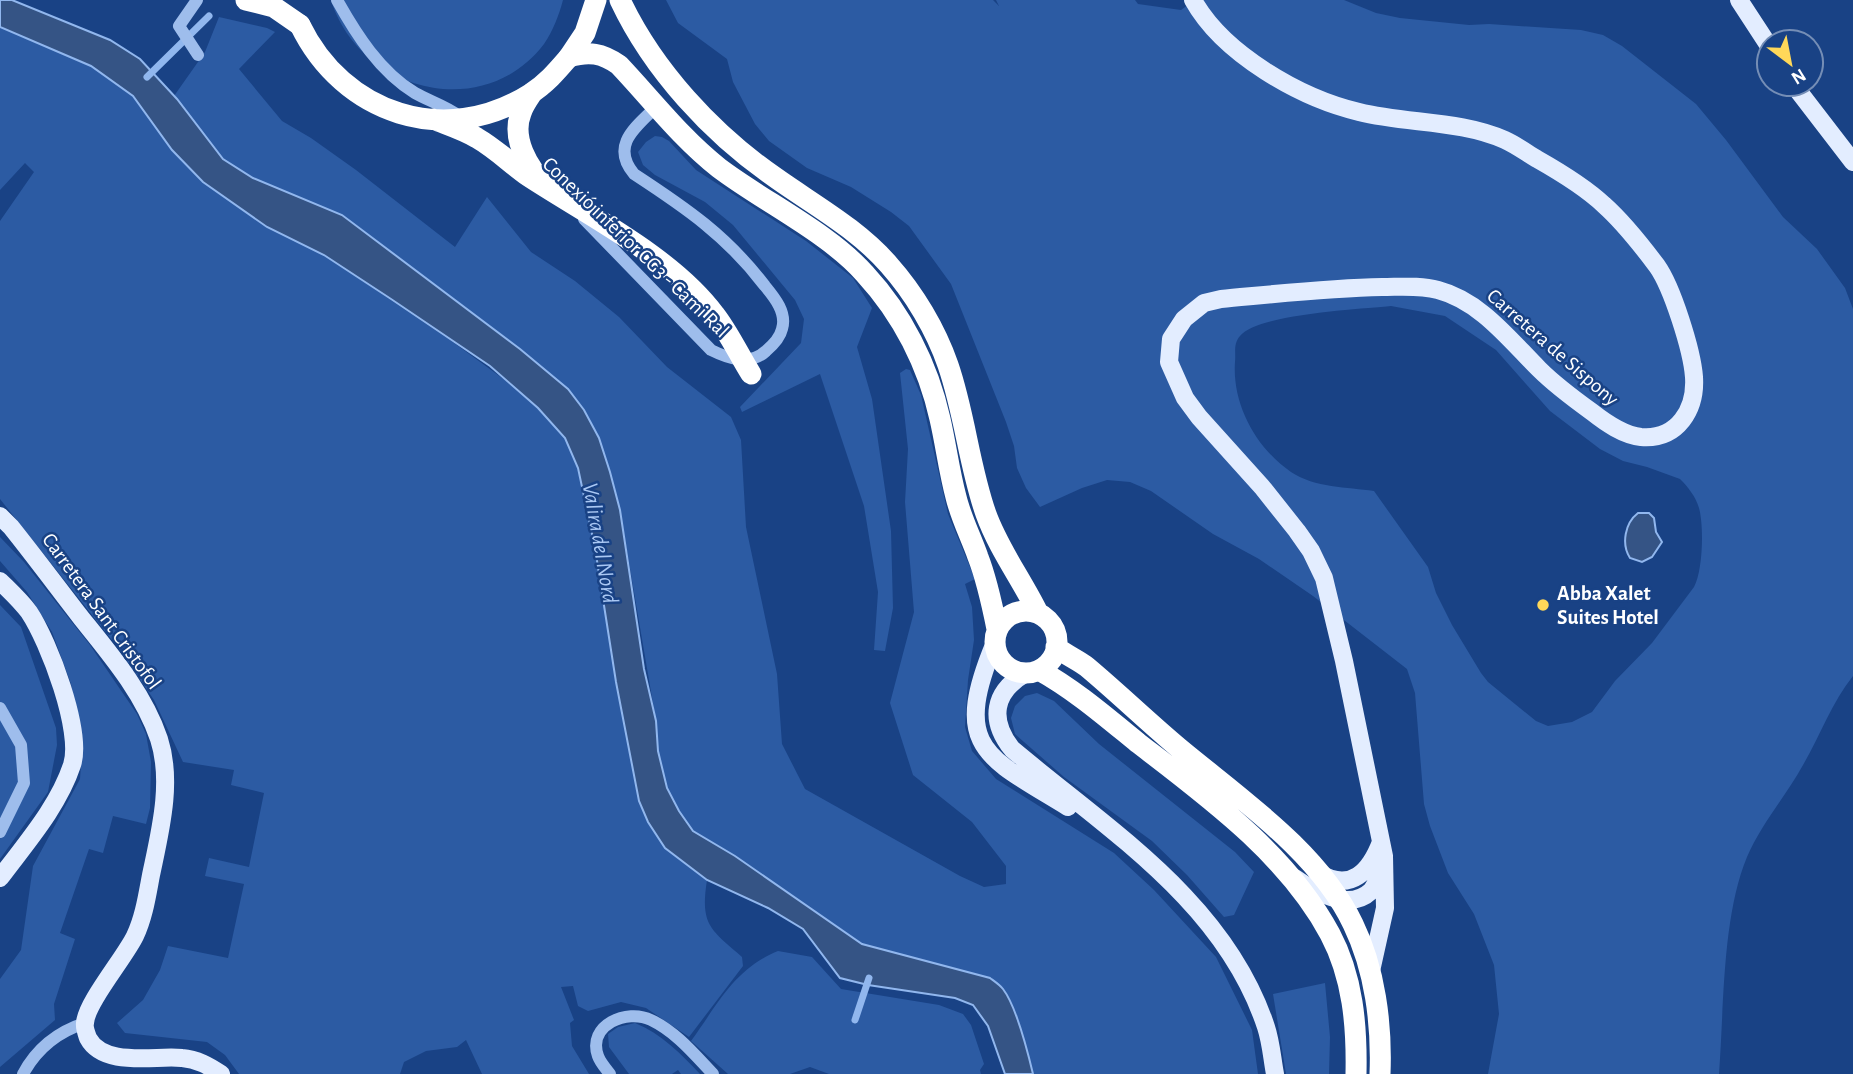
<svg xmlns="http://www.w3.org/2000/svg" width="1853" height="1074" font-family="'Alegreya Sans',sans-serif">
<rect width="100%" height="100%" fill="#194285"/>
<path fill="#2c5ba3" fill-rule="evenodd" d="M 331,0 L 563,0 C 559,15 553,31 544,44 C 483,124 359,91 331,0 Z
M 666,0 L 993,0 L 999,6 L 996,0 L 1135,0 L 1138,4 L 1181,10 L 1195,0 L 1344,0 L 1376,13 L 1400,18 L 1469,25 L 1489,24 L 1581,30 L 1603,35 L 1622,46 L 1696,104 L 1726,140 L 1783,217 L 1817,249 L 1845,288 L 1853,309 L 1853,676 C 1832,702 1820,736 1803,765 C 1786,796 1761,824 1747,857 C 1722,917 1724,1008 1719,1074 L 1488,1074 L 1499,1014 L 1494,965 L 1474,914 L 1448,873 L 1430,826 L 1424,804 L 1415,693 L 1407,669 L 1313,596 L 1259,559 L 1213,534 L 1151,491 L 1130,482 L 1107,480 L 1082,488 L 1040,507 L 1026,488 L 1017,468 L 1014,446 L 1006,422 L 951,284 L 909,226 L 891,212 L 851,187 L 807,168 L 769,141 L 755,124 L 733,82 L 727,59 L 678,23 ZM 1391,306 L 1445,316 L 1496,350 L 1550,411 L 1600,449 L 1623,461 L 1647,467 L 1680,479 C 1688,487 1696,497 1699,508 C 1704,526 1703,570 1694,587 L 1652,643 L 1615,681 L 1592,712 L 1572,722 L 1548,726 L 1536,721 L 1488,682 L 1481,673 L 1452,625 L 1436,593 L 1428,567 L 1374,491 C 1347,487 1315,488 1291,472 C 1256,448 1232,404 1235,362 C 1236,353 1233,344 1240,336 C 1258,314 1361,309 1391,306 Z
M 219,17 L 267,28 L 275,32 L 239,69 L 282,121 L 311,138 L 356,170 L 455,247 L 487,197 L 531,252 L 575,281 L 619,317 L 667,367 L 731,417 L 741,440 L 746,527 L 777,674 L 782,744 L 805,789 L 960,876 L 984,887 L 1006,884 L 1006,866 L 972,822 L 913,775 L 890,703 L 914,612 L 905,502 L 908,449 L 900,373 L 906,369 L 910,370 L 921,395 L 948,514 L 975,579 L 965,584 L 972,607 L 974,640 L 968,680 L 965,727 L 972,751 L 996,779 L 1114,853 L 1154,890 L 1216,957 L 1252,1030 L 1258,1074 L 1033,1074 C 1028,1052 1016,1006 1003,989 C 1000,985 994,981 990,978 L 862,944 L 735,856 L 693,831 L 679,811 L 667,788 L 658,751 L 656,721 L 620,510 L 599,438 L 584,410 L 520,349 L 345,217 L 253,178 L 223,159 L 174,96 L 205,52 Z
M 0,27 L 91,65 L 133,96 L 172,150 L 267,227 L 324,255 L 450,340 L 516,388 L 538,408 L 565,438 L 577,466 L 595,548 L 616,682 L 639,801 L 665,848 L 707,880 C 700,925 710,929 742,957 L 743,966 L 689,1037 L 646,1008 L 621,1002 L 588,1011 L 578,1006 L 573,986 L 561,987 L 574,1020 L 570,1023 L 572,1046 L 589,1074 L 482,1074 L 466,1040 L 457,1047 L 426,1051 L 404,1062 L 400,1074 L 239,1074 L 225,1055 L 207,1042 L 125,1033 L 117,1023 L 143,1000 L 160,970 L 168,946 L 228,958 L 244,884 L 205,876 L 209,858 L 249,867 L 264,793 L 231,785 L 234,770 L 183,762 L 154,700 L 119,649 L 0,499 L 0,221 L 34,172 L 25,163 L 0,190 Z
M 655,136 L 662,137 L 669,141 L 696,170 L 806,241 L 853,278 L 872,308 L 857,347 L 872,399 L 891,531 L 893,608 L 885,651 L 874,650 L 878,592 L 864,506 L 820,374 L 742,412 L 740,407 L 801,343 L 804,319 L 795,300 L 733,225 L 705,202 L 655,175 L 643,165 L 638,152 L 646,142 Z
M 0,537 L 24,562 L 90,645 L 137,714 L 146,734 L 151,762 L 150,808 L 146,824 L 113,816 L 103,853 L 89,849 L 60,933 L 75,939 L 54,1004 L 55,1020 L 0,1067 L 0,979 L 21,950 L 33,866 L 80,779 L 82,749 L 71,684 L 52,632 L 27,592 L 0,561 Z
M 0,605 L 21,627 L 56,728 L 57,745 L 48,792 L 0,859 Z
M 1037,693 L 1054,701 L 1099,744 L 1235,852 L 1254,872 L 1234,915 L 1224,917 L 1187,875 L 1152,841 L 1064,777 L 1015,734 L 1011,718 L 1015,706 L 1025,696 Z
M 778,951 L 812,957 L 841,989 L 939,1005 L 963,1014 L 971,1025 L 984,1064 L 980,1070 L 981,1074 L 829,1074 L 810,1067 L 790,1074 L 728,1074 L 691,1041 C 718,1004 734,969 778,951 Z
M 1325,983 L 1330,1037 L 1329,1074 L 1286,1074 L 1273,994 Z
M 635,1023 C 662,1034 681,1054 700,1074 L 681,1074 L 678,1070 L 672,1074 L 629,1074 L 609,1047 L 608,1034 L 618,1027 Z"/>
<path fill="#355485" stroke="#91b7ee" stroke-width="2" d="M 0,0 L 12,0 L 110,40 L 140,59 L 177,99 L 223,159 L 253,178 L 342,215 L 520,349 L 568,389 L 584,410 L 599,438 L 610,472 L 620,510 L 644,669 L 656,721 L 658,751 L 667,788 L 679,811 L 693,831 L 735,856 L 862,944 L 990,978 C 994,981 1000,985 1003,989 C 1016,1006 1028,1053 1033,1074 L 1005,1074 L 988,1026 L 973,1005 L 955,998 L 868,985 L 840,978 L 803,929 L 768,908 L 707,880 L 665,848 L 648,822 L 639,801 L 616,682 L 595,548 L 578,468 L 565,438 L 538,408 L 490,366 L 391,299 L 324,255 L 267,227 L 203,182 L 172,150 L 133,96 L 91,66 L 0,27 Z
M 1638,513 L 1649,513 L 1654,518 L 1656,532 L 1662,542 L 1652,557 L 1642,562 L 1630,558 C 1621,544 1625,523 1638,513 Z"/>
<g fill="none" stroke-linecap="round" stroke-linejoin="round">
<path stroke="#91b7ee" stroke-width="7" d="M 147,77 L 209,16
M 855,1020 L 869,978"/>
<path stroke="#9ebdec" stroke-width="12" d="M 197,0 L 179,26 L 198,55
M 337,0 C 356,34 380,72 415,93 C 429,101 446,106 459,116
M 584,219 L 711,350 C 729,359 750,366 766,351 C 773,345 780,338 782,329 C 787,313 775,298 765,286 C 727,236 686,208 634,174 C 610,145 636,127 656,107
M 0,708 L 21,745 L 24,783 L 0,832
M 23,1074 C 37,1048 57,1032 85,1023
M 610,1074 C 606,1069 600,1062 598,1056 C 587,1025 627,1008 651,1020 C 676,1032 694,1054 713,1074"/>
<path stroke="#e3edff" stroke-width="18" d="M 1193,0 C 1223,54 1300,98 1359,112 C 1407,124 1460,120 1505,140 C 1516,145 1527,153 1537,159 C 1560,172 1585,187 1604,205 C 1622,221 1642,246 1657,266 C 1672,287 1692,350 1694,377 C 1696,409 1678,440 1641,437 C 1623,435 1606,423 1592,412 C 1574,399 1555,385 1539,369 C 1509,339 1480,301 1438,290 C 1420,285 1400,287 1382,287 C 1328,288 1275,294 1221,299 L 1204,303 L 1184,319 L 1171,339 L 1169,362 L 1185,398 L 1199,417 L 1262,487 L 1297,531 L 1311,551 L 1324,578 L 1344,661 L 1384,856 L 1385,908 L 1371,971
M 1739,0 L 1769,46
M 1793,84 L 1853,162
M 0,516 L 11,527 C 35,557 58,588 82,619 C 111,655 144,694 159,739 C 173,782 160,832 151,875 C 147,896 144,917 135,936 C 125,957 86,1003 85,1023 C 84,1027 87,1035 88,1038 C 104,1068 156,1055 182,1058 C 197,1059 209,1066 221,1074
M 0,581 C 10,591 21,601 29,612 C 49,642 83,732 72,765 C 58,807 26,843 0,878
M 994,645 C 951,749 987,757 1068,807
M 1026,673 C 993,692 989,720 1012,749 C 1108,830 1225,902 1266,1027 C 1271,1042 1272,1058 1275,1074
M 1319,873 C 1351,893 1370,871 1381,842
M 1295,878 C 1315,892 1349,912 1371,891 C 1377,884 1380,874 1384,866"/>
<path stroke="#fff" stroke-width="21" d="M 246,0 L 274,7 L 300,25
M 620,0 C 653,70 712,134 776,178 C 814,205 858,229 889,265 C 914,293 936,330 948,365 C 965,414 969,466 986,514 C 999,550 1022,580 1038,613
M 569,57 C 589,51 602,53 619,65 C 652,100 681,138 719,168 C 764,202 829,233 865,274 C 902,314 928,365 940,419 C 946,445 949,471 956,497 C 961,518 971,537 978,557 C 987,580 992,604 997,629
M 569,57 L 585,33 L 596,0
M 532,93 C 528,99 523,106 521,113 C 511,138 528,168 546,185
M995 642a31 31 0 1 1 62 0a31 31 0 1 1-62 0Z
M 1056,647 C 1066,655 1078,660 1087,667 C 1118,693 1148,722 1179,748 C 1239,798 1319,852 1353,924 C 1375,969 1382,1024 1380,1074
M 1039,670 C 1075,690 1106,717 1138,743 C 1207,796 1288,855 1330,934 C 1353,977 1357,1026 1356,1074"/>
<path stroke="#fff" stroke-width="21" d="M 300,25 C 343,114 445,148 530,94 C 546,84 557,71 569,57
M 433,119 C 448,125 464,130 477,138 C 496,149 511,164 528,176 C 589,216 672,257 715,315 C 729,333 739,355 751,374"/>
</g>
<circle fill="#ffd859" stroke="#194285" stroke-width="2.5" cx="1543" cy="605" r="7"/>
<g text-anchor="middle" stroke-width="5" stroke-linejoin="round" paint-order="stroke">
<g font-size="21" fill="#fff" stroke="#194285">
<text transform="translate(636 247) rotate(44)" y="7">Conexió inferior CG3 - Cami Ral</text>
<text transform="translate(1553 347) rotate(41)" y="7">Carretera de Sispony</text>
<text transform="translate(102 611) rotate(54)" y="7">Carretera Sant Cristofol</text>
</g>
<g font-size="21" font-weight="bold" fill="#fff" stroke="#194285" text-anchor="start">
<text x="1557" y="600">Abba Xalet<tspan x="1557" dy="24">Suites Hotel</tspan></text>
</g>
<g font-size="23" font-style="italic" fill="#aac8f4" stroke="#194285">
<text transform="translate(601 543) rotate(80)" y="8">Valira del Nord</text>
</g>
</g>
<g transform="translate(1790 63) rotate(148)"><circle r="33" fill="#194285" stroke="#758eb6" stroke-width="2"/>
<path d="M0-5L12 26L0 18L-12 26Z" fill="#ffd859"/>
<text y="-10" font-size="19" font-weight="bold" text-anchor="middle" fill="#ffffff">N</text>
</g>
</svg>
